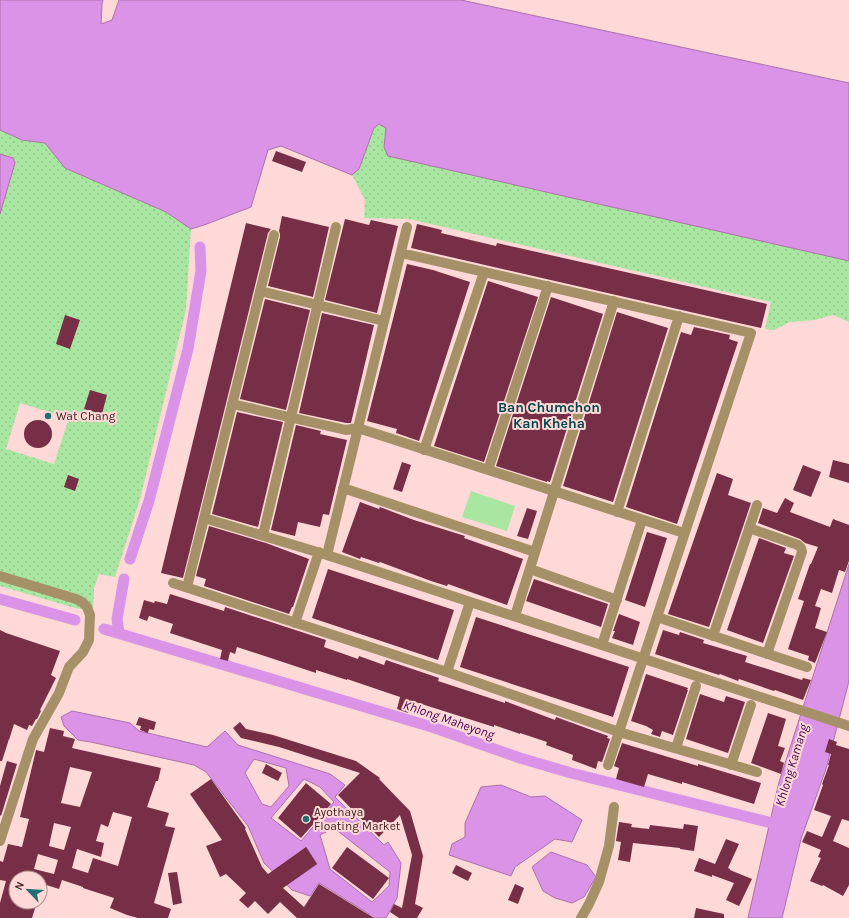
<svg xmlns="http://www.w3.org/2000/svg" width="849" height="918" font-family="Karla,sans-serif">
<defs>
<pattern id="grass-dots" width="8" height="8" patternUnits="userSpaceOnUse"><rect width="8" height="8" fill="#a9e6a1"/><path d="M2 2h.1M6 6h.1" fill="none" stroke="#93c58a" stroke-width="1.8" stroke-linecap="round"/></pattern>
</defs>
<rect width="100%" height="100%" fill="#fed9d7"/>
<path fill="url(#grass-dots)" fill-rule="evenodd" d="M 379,123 L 386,128 L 384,147 L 389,156 L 849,261 L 849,322 L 833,315 L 815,320 L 790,322 L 774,330 L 765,329 L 771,302 L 409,219 L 364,218 L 365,200 L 352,175 L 359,169 L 374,128 Z
M 0,130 L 22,140 L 45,143 L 65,168 L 166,212 L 191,229 L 186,310 L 140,499 L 115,577 L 99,574 L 94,588 L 93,611 L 75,608 L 0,586 ZM 20,403 L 69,418 L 54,464 L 6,449 Z"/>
<path fill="#a9e6a1" d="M 471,491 L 515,506 L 507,531 L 462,517 Z"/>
<path fill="#da93e6" stroke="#ad71ab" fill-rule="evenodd" d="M 0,0 L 103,0 L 102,4 L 101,24 L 112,20 L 119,0 L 461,0 L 849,83 L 849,261 L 388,156 L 384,147 L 386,128 L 379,124 L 374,128 L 359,169 L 352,175 L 281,146 L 268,150 L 251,207 L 204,225 L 191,229 L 166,212 L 65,168 L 45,143 L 22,140 L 0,130 Z
M 0,154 L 13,158 L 15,163 L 0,214 Z
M 849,564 L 849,681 L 826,769 L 801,839 L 782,918 L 748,918 L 779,782 Z
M 72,711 L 130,723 L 139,731 L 207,747 L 225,731 L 238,745 L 330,774 L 345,785 L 335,797 L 384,845 L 388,842 L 401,863 L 397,898 L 386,918 L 367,918 L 369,914 L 319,883 L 310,896 L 292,890 L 264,863 L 248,826 L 206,772 L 194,765 L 91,742 L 78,740 L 64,726 L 61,717 ZM 254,759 L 286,768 L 289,786 L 271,807 L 262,804 L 245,773 ZM 304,779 L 320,787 L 334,802 L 301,841 L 271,818 ZM 334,828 L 390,872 L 389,886 L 372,902 L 330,869 L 320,835 ZM 306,847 L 317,864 L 289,883 Z
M 501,785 L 531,797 L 545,796 L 582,820 L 572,842 L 555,839 L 515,867 L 511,876 L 449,855 L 452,844 L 465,837 L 465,823 L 481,787 Z
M 551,852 L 587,865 L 596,877 L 584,897 L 572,903 L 555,898 L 543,891 L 532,867 Z"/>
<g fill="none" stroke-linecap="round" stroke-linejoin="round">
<path stroke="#da93e6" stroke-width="11" d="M 130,559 L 149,501 L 188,349 L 201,271 L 200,247
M 0,599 L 75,620
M 104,629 L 435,728 L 520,758 L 571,773 L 784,826
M 119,633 L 117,619 L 124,579"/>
</g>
<path fill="#762f47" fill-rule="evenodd" d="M 276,151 L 306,162 L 302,172 L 272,161 Z
M 282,216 L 329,227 L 313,297 L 268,286 L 280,237 L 280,234 L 279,231 Z
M 345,219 L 369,225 L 371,220 L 398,226 L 377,313 L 325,300 Z
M 246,223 L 271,229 L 268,233 L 183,578 L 161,573 Z
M 417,224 L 442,230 L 441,233 L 496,246 L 497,243 L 767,304 L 761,328 L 734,322 L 411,248 Z
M 407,264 L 433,270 L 470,282 L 419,441 L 396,433 L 397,429 L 367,421 Z
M 488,281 L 538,297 L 484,462 L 434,446 Z
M 551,297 L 603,314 L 550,482 L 547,481 L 547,482 L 496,466 Z
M 265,299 L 310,310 L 286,410 L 240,399 Z
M 617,312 L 668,328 L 613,502 L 563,486 Z
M 322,313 L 374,325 L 351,423 L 346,423 L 299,413 Z
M 65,315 L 80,320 L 70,349 L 56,344 Z
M 694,327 L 730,335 L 729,339 L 738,342 L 677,524 L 626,507 L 681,332 L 691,335 Z
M 90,390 L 107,395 L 102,414 L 84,409 Z
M 237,412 L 283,422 L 258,527 L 212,514 Z
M24 434a14 14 0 1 1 28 0a14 14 0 1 1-28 0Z
M 296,425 L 321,431 L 320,434 L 347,440 L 329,515 L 323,514 L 320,527 L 298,522 L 295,536 L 271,530 Z
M 833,460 L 849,464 L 849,483 L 829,477 Z
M 402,462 L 411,465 L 402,492 L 393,489 Z
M 803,465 L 821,472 L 811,497 L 793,490 Z
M 717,473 L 733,479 L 728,495 L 751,503 L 709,627 L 668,614 Z
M 68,475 L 79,479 L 75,491 L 64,487 Z
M 785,498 L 794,503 L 790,512 L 830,527 L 833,519 L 849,525 L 849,561 L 845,572 L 839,570 L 832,593 L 821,589 L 815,606 L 821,608 L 815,628 L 827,632 L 815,663 L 808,660 L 809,656 L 788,649 L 804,601 L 798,599 L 810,564 L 811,564 L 818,547 L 805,543 L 800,539 L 758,523 L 763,508 L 777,513 Z
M 360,502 L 379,509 L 380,507 L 414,520 L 465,536 L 464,538 L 523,559 L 507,605 L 448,584 L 447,586 L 431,581 L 380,562 L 379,563 L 361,557 L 360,559 L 342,552 Z
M 527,508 L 537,511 L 528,539 L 517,536 Z
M 209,526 L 266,543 L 309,559 L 293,607 L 292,607 L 289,614 L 204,586 L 206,579 L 196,576 Z
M 647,532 L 667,538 L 645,607 L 625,600 Z
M 759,538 L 786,548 L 784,553 L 794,556 L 763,643 L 727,630 Z
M 328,569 L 454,610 L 438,660 L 312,618 Z
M 534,579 L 608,604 L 601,627 L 526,601 Z
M 170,594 L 224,611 L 225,607 L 326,640 L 324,647 L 358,659 L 359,656 L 384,665 L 386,660 L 439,678 L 438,681 L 505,703 L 505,701 L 555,720 L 556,717 L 608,736 L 607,738 L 610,739 L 602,762 L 598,761 L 596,769 L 572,760 L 573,755 L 546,745 L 547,742 L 520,733 L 520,734 L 494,725 L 494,727 L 412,701 L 408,713 L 397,709 L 400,697 L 347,679 L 347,680 L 316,670 L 316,673 L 237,647 L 235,654 L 230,652 L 228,661 L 220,659 L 222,650 L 170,633 L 173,624 L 149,616 L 147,621 L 139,618 L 144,600 L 154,603 L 155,601 L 167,604 Z
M 619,614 L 640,622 L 633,645 L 612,638 L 615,631 L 613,631 Z
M 476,617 L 629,667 L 613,717 L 460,667 Z
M 0,630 L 6,633 L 60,651 L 51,675 L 56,678 L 40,710 L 41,711 L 37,719 L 36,719 L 32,726 L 29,725 L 27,730 L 14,724 L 9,740 L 9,739 L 2,761 L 0,761 Z
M 663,630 L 679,635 L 680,632 L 704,640 L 703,643 L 747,656 L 745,662 L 802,680 L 803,678 L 811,680 L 803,700 L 775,690 L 774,691 L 739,679 L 738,681 L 720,674 L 719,675 L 655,654 Z
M 646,674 L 688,688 L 687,690 L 688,690 L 673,735 L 662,731 L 660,737 L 651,734 L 653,730 L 646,726 L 631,721 Z
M 700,694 L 724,702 L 726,696 L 745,702 L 728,753 L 686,739 Z
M 768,713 L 786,719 L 778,746 L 785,748 L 780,761 L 784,763 L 781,774 L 751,763 Z
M 139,717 L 156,722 L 154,730 L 149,729 L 148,733 L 140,730 L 141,726 L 136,725 Z
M 240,722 L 246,729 L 273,735 L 356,761 L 380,778 L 379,779 L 410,811 L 423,856 L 415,904 L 423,908 L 417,918 L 399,918 L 390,912 L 394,904 L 402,908 L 412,855 L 400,815 L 379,837 L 338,795 L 360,773 L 279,747 L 241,738 L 233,728 Z
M 50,728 L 64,731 L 63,736 L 75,739 L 72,748 L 161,768 L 158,781 L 156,781 L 147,807 L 169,813 L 165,826 L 175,828 L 154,903 L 171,909 L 168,918 L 138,918 L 127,915 L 110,908 L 114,898 L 83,888 L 83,887 L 62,880 L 59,889 L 40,883 L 40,878 L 16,878 L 16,902 L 37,902 L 32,918 L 0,918 L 0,903 L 6,881 L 0,880 L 0,861 L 3,862 L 8,844 L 22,847 L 29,819 L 20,817 L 26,792 L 36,750 L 44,752 ZM 70,767 L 92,772 L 80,807 L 61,803 ZM 113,812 L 132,817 L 118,866 L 93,858 L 88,873 L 72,868 L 77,849 L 101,857 L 104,843 L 96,841 L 101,824 L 108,827 ZM 54,823 L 71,827 L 64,850 L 49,846 ZM 38,854 L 58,860 L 54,874 L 34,869 Z
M 829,739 L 837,742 L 836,745 L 849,749 L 849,821 L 842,819 L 833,841 L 849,848 L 849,885 L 843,896 L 823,885 L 822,886 L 810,881 L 821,858 L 818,857 L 821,850 L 802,842 L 807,831 L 822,837 L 831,816 L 814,810 L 823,785 L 822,784 L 829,765 L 828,765 L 831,754 L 825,752 Z
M 622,743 L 698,766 L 698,764 L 761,783 L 754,804 L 682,782 L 682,784 L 648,774 L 644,787 L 616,779 L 619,768 L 614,766 Z
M 7,761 L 17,764 L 1,816 L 0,815 L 0,786 Z
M 266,764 L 282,773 L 278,781 L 262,773 Z
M 211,779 L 246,828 L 245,829 L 262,867 L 268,874 L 306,847 L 317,864 L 283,888 L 304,907 L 319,884 L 374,918 L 297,918 L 280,902 L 268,914 L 255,901 L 248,908 L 239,900 L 246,893 L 226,874 L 220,877 L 206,846 L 222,840 L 190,794 Z
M 306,783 L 331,804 L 301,838 L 278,818 Z
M 619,822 L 632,824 L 631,827 L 649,829 L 650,825 L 683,829 L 684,824 L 698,826 L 694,851 L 680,849 L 680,848 L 633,843 L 630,862 L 618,860 L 621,842 L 616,841 Z
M 726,839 L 739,844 L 728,868 L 730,869 L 730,870 L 752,879 L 739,906 L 726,900 L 734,883 L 712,875 L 712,877 L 694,871 L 699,858 L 715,864 Z
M 347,847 L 389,878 L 373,899 L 332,868 Z
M 456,865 L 472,873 L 468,881 L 452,873 Z
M 177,872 L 182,903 L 173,905 L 168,873 Z
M 515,884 L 524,888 L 518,904 L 508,900 Z
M 696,908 L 724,914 L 724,918 L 694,918 Z"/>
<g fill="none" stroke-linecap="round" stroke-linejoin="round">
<path stroke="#a69067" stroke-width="10" d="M 401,253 L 751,333 L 608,765
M 260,291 L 384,321
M 232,404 L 346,430 L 358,428 L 684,533
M 424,450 L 484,272
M 488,470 L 548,286
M 343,488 L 535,552
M 617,512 L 679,316
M 204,518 L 327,555 L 849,726
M 749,528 L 798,545 L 801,548 L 802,552 L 767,654
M 263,535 L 336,227
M 327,555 L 407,227
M 530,569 L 617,600
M 0,576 L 76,599 L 82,602 L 87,607 L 90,615 L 89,640 L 83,652 L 69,667 L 59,693 L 33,739 L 0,841
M 173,583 L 447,672 L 619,732 L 757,772
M 187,587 L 274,235
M 515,616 L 614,301
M 657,617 L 807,667
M 295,623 L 319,552
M 713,636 L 757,505
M 602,645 L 642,520
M 447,672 L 470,602
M 676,748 L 696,686
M 731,765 L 751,705
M 581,918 L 589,904 L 599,882 L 609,846 L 614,807"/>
</g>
<g fill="#226e73" stroke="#fed9d7" stroke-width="1.5">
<circle cx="48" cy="416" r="4"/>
<circle cx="306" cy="819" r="4"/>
</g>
<g text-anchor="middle" stroke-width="4" stroke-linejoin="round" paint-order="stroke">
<g font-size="12" fill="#442322" stroke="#fed9d7" text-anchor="start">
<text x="56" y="420">Wat Chang</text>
<text x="314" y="816">Ayothaya<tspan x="314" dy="14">Floating Market</tspan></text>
</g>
<g font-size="13" font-style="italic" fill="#470252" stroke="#fed9d7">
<text transform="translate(449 719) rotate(19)" y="5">Khlong Maheyong</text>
<text transform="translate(791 765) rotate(-73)" y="5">Khlong Kamang</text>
</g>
<g font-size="14" font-weight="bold" fill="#05474c" stroke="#fed9d7">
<text x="549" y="412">Ban Chumchon<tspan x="549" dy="16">Kan Kheha</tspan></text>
</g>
</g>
<g transform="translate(28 890) rotate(295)"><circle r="19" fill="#fed9d7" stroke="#b4908f"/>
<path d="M0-3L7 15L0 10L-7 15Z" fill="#226e73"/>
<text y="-6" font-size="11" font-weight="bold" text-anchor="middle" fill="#442322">N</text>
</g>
</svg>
